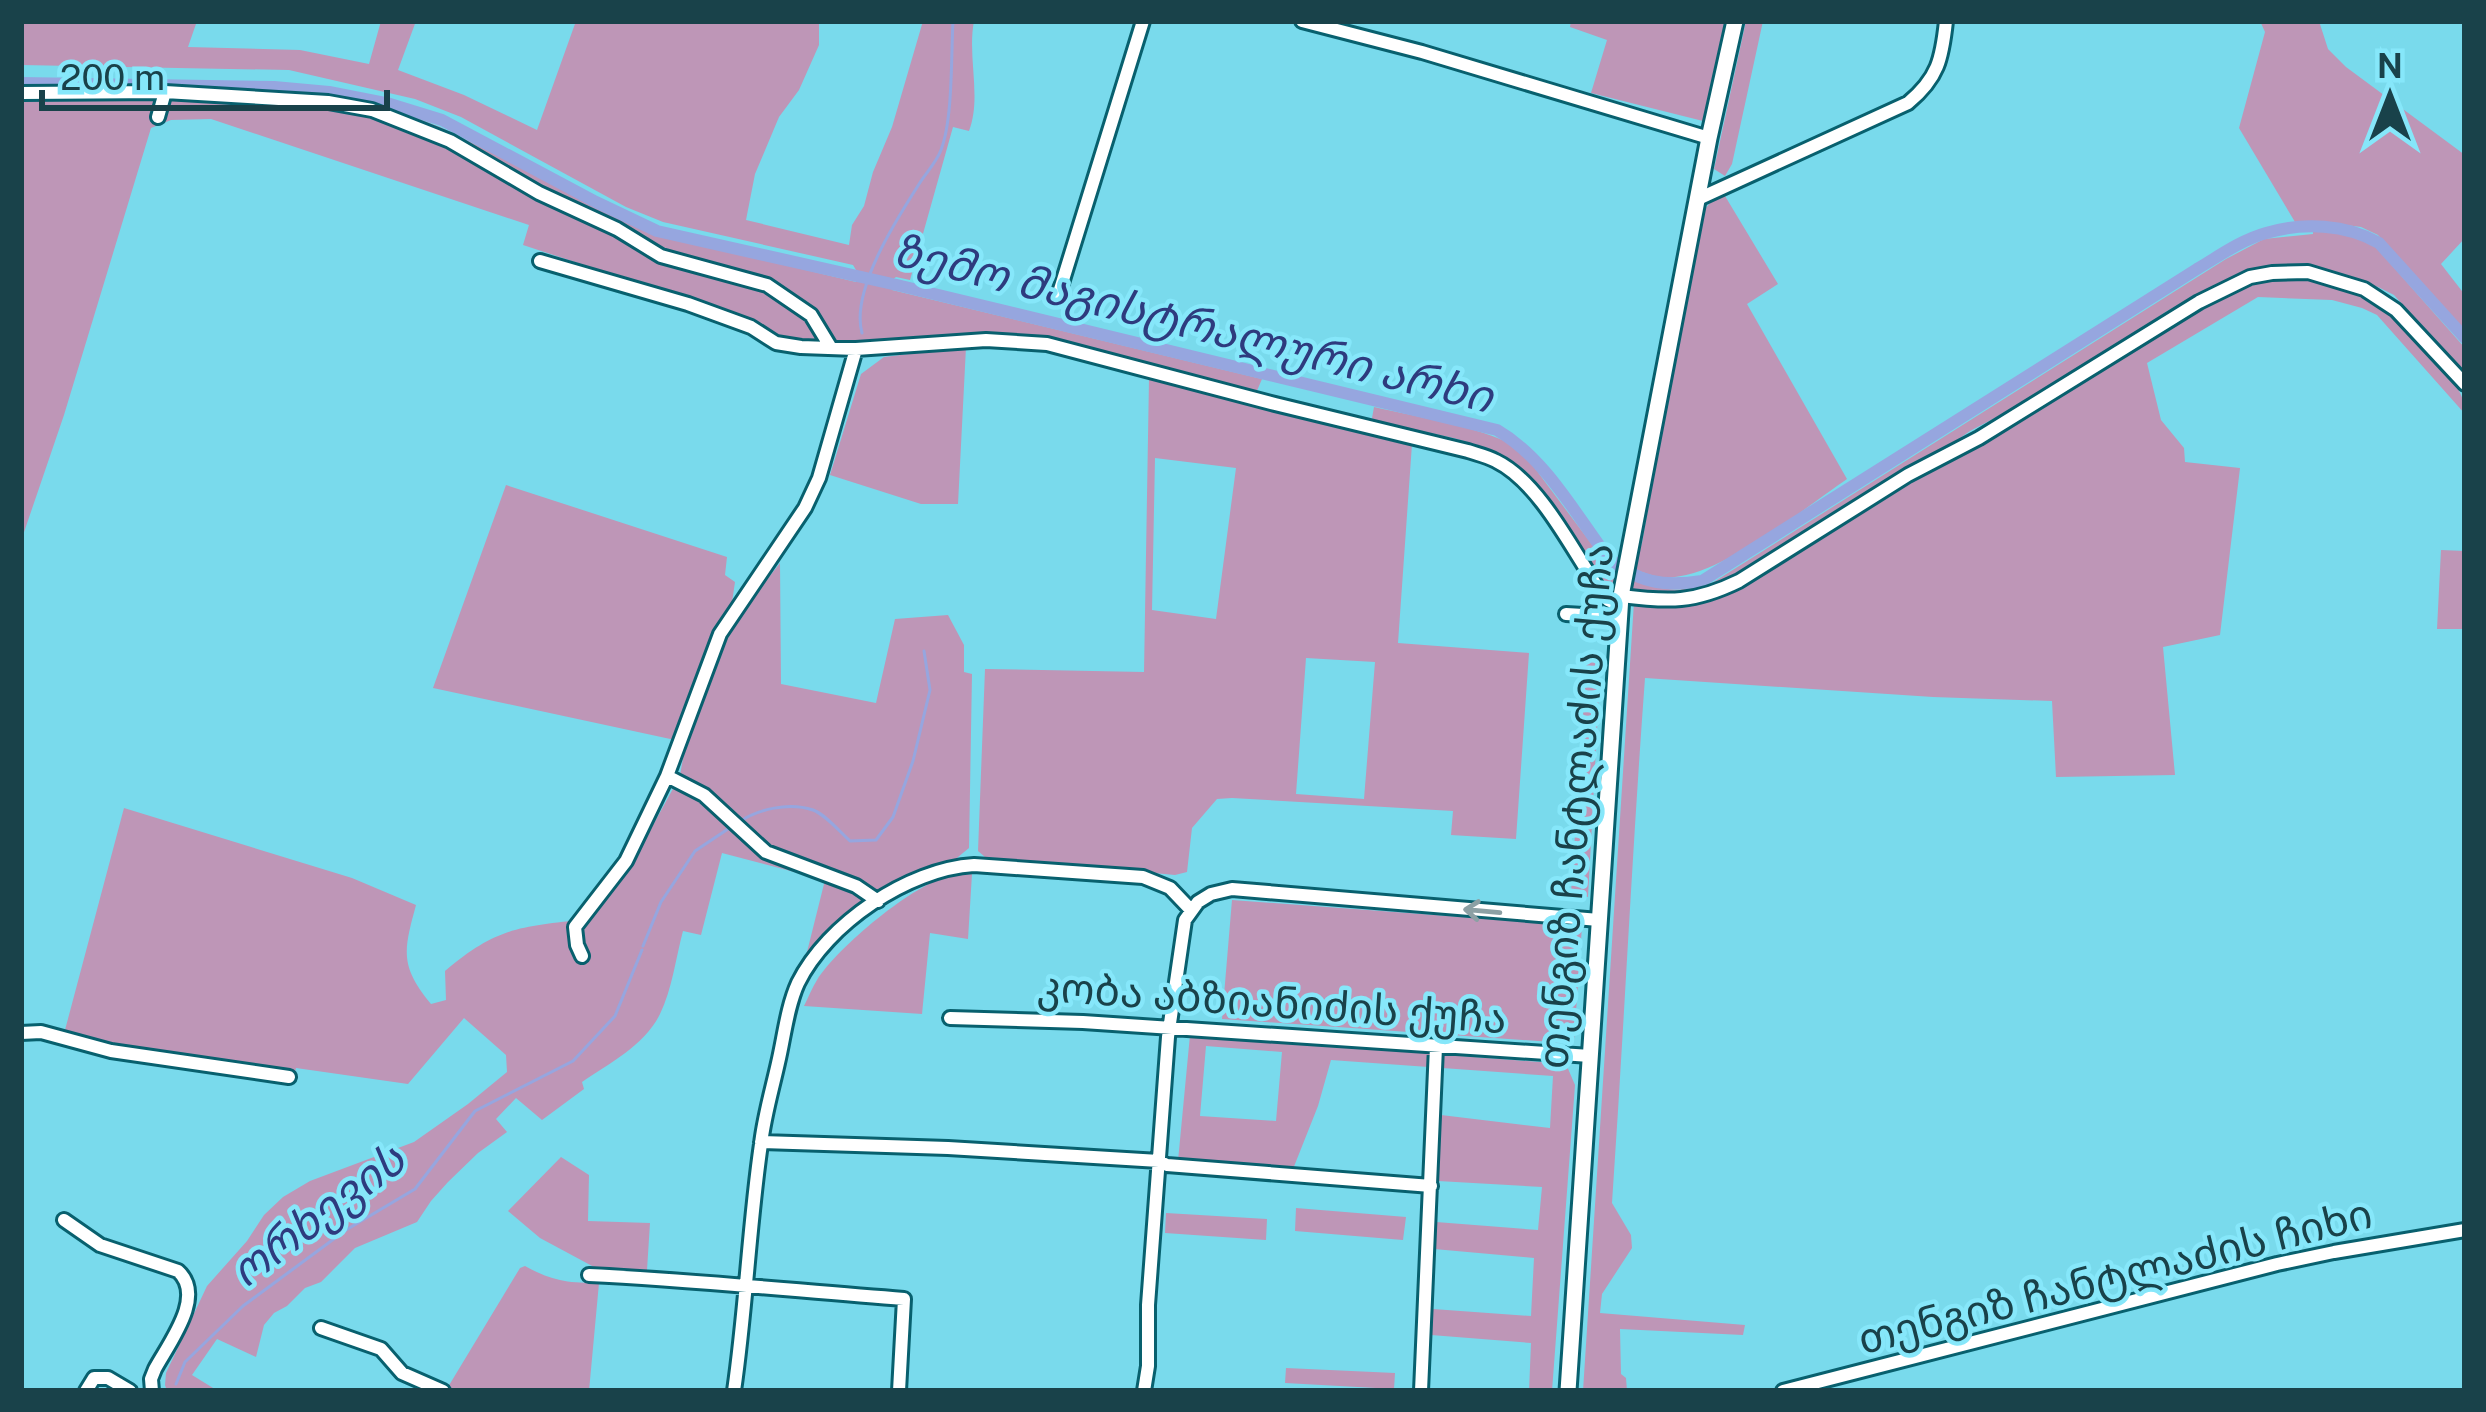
<svg xmlns="http://www.w3.org/2000/svg" width="2486" height="1412" font-family="'Public Sans','Noto Sans Georgian',sans-serif">
<rect width="100%" height="100%" fill="#79daec"/>
<path fill="#be96b7" fill-rule="evenodd" d="M 21,21 L 197,21 L 188,47 L 300,50 L 369,64 L 381,21 L 416,21 L 398,70 L 464,95 L 537,130 L 576,21 L 819,21 L 819,45 L 799,90 L 779,117 L 755,174 L 746,220 L 849,245 L 852,225 L 864,206 L 873,172 L 892,127 L 923,21 L 974,21 C 967,58 982,96 969,131 L 953,127 L 910,280 L 896,277 L 892,280 L 892,290 L 1262,379 L 1256,393 L 1249,393 L 1045,336 L 995,333 L 889,342 L 803,343 L 777,337 L 736,315 L 523,245 L 529,225 L 211,119 L 171,120 L 151,128 L 64,415 L 21,541 L 21,100 L 151,96 L 184,88 L 318,94 L 387,107 L 440,127 L 659,235 L 856,282 L 859,275 L 853,265 L 663,222 L 626,207 L 461,117 L 415,99 L 289,70 L 21,65 Z
M 1571,21 L 1726,21 L 1707,122 L 1591,93 L 1607,40 L 1570,27 Z
M 1746,21 L 1763,21 L 1732,164 L 1725,176 L 1714,169 Z
M 2260,21 L 2319,21 L 2328,49 L 2346,67 L 2465,155 L 2465,238 L 2441,264 L 2465,295 L 2465,335 L 2378,235 L 2361,227 L 2323,222 L 2321,232 L 2345,233 L 2373,244 L 2465,348 L 2465,375 L 2394,295 L 2378,287 L 2309,266 L 2260,267 L 2167,311 L 2098,360 L 2050,389 L 1970,431 L 1933,457 L 1902,470 L 1847,504 L 1845,510 C 1834,516 1821,519 1811,526 C 1763,556 1722,596 1661,594 C 1650,593 1643,593 1633,589 L 1632,580 C 1664,591 1679,593 1712,583 L 2226,259 L 2264,239 L 2313,234 L 2313,221 L 2295,222 L 2239,128 L 2265,32 Z
M 1725,196 L 1778,284 L 1747,304 L 1847,479 C 1803,509 1714,583 1661,577 C 1652,576 1642,572 1634,569 L 1642,543 L 1682,316 L 1705,209 L 1713,199 Z
M 2273,276 C 2348,276 2387,305 2434,359 C 2449,376 2465,391 2465,414 L 2377,315 L 2362,308 L 2332,300 L 2258,297 L 2147,363 L 2161,420 L 2184,448 L 2185,462 L 2240,468 L 2220,635 L 2163,647 L 2175,775 L 2056,777 L 2052,701 L 1933,697 L 1645,678 C 1632,853 1624,1028 1612,1203 L 1631,1235 L 1632,1248 L 1602,1294 L 1600,1313 L 1745,1325 L 1743,1335 L 1620,1329 L 1621,1374 L 1626,1378 L 1627,1391 L 1583,1391 L 1634,602 C 1671,608 1699,605 1734,589 C 1857,514 1981,441 2105,369 C 2160,337 2212,295 2273,276 Z
M 966,347 L 958,504 L 921,504 L 830,475 L 861,374 L 884,357 Z
M 1149,379 L 1412,444 L 1398,643 L 1529,653 L 1516,839 L 1451,835 L 1453,811 L 1232,798 L 1217,799 L 1192,828 L 1187,872 L 1175,875 L 985,857 L 978,851 L 985,669 L 1144,672 ZM 1155,458 L 1236,468 L 1216,619 L 1152,610 ZM 1306,658 L 1375,662 L 1364,799 L 1296,794 Z
M 1374,407 C 1412,416 1494,429 1522,451 L 1602,558 L 1618,574 L 1616,590 L 1611,592 L 1606,587 C 1576,543 1548,486 1501,457 C 1469,436 1413,431 1376,423 L 1372,418 Z
M 506,485 L 727,557 L 725,575 L 735,582 L 731,609 L 717,625 L 675,740 L 433,688 Z
M 2441,550 L 2465,551 L 2465,629 L 2437,629 Z
M 780,563 L 781,684 L 876,703 L 895,619 L 948,615 L 964,645 L 964,672 L 972,674 L 969,848 L 952,862 L 931,867 L 894,884 L 836,925 L 804,964 L 825,880 L 722,853 L 701,935 L 683,931 C 676,957 672,990 660,1014 C 645,1045 610,1063 582,1082 L 584,1089 L 542,1120 L 516,1098 L 496,1119 L 507,1132 L 478,1153 L 448,1182 L 431,1201 L 417,1222 L 355,1248 L 321,1282 L 305,1288 L 287,1306 L 274,1313 L 264,1325 L 256,1357 L 217,1339 L 192,1375 L 218,1391 L 167,1391 L 165,1385 L 166,1373 L 207,1286 L 247,1241 L 264,1215 L 283,1197 L 310,1181 L 414,1142 L 468,1104 L 507,1072 L 506,1055 L 464,1018 L 408,1084 L 296,1068 L 295,1072 L 112,1046 L 65,1030 L 124,808 L 352,878 L 416,905 C 404,950 399,965 431,1004 L 446,1000 L 445,971 C 498,926 521,927 587,919 L 629,869 L 675,785 L 680,775 L 686,742 L 733,623 Z
M 1601,656 L 1588,897 L 1571,893 L 1587,657 Z
M 972,874 L 968,939 L 930,933 L 922,1014 L 804,1006 C 808,998 812,988 817,980 C 838,947 914,883 952,875 C 959,873 965,875 972,874 Z
M 1232,900 L 1582,926 L 1574,1041 L 1567,1043 L 1222,1019 Z
M 1190,1035 L 1566,1064 L 1575,1085 L 1552,1391 L 1529,1391 L 1531,1343 L 1431,1335 L 1433,1309 L 1531,1316 L 1534,1258 L 1434,1249 L 1436,1222 L 1538,1230 L 1542,1187 L 1438,1181 L 1441,1115 L 1550,1128 L 1553,1076 L 1331,1060 L 1318,1106 L 1293,1169 L 1178,1161 ZM 1206,1046 L 1282,1052 L 1276,1121 L 1200,1116 Z
M 561,1157 L 589,1175 L 588,1221 L 650,1223 L 647,1270 L 594,1267 L 540,1238 L 508,1211 Z
M 1296,1208 L 1406,1217 L 1403,1240 L 1295,1231 Z
M 1166,1213 L 1267,1219 L 1266,1240 L 1165,1233 Z
M 525,1266 C 552,1281 568,1283 599,1283 L 589,1391 L 456,1391 L 448,1387 L 520,1268 Z
M 1286,1368 L 1395,1373 L 1394,1389 L 1285,1383 Z"/>
<g fill="none" stroke-linecap="round" stroke-linejoin="round">
<path stroke="#96a6df" stroke-width="3" d="M 862,333 C 850,290 898,217 921,181 C 927,172 937,161 941,150 C 953,119 951,56 953,21
M 739,822 C 758,809 789,802 813,810 C 826,815 839,831 850,841 L 876,840 L 893,817 L 913,761 L 930,690 L 924,651
M 643,946 L 661,902 L 695,851 L 731,827
M 176,1384 L 185,1362 L 243,1306 L 346,1230 L 415,1189 L 475,1111 L 573,1061 L 615,1016 L 642,950"/>
<path stroke="#96a6df" stroke-width="12" d="M 21,83 L 274,87 L 329,92 L 390,104 L 442,120 L 596,202 L 657,231 L 897,285 L 1497,430 C 1545,458 1574,512 1607,556 C 1636,583 1665,587 1702,581 L 2197,269 C 2219,256 2241,240 2266,233 C 2303,222 2346,224 2379,243 L 2465,338"/>
<g stroke="#08606e" stroke-width="18">
<path id="minor" d="M 1302,21 L 1422,52 L 1709,138
M 21,93 L 165,92 L 328,102 L 372,110 L 450,141 L 539,193 L 617,229 L 661,256 L 767,285 L 811,315 L 831,348
M 158,117 L 165,92
M 1698,199 L 1908,103 C 1938,78 1942,59 1946,21
M 540,261 L 688,304 L 751,327 L 776,343 L 801,347 L 856,349 L 986,340 L 1047,344 L 1275,404 L 1468,451 C 1477,454 1487,456 1496,461 C 1539,482 1572,549 1598,588 L 1608,600 L 1619,605
M 1058,296 L 1143,21
M 1621,596 C 1669,602 1694,603 1739,581 L 1908,475 L 1979,438 L 2199,302 L 2250,277 L 2272,273 L 2308,272 L 2364,289 L 2396,310 L 2465,384
M 1566,614 L 1618,617
M 667,776 L 704,795 L 766,852 L 856,886 L 878,901
M 582,956 L 577,945 L 575,927 L 626,861 L 667,776 L 720,634 L 805,508 L 819,478 L 856,349
M 950,1018 L 1083,1022 L 1590,1056
M 21,1033 L 41,1032 L 111,1051 L 289,1077
M 761,1142 L 948,1148 L 1159,1161 L 1167,1165 L 1431,1186
M 64,1220 L 100,1245 L 178,1271 C 206,1296 169,1343 155,1369 L 151,1379 L 152,1391
M 589,1275 C 694,1280 799,1291 904,1299 L 899,1391
M 321,1328 L 381,1349 L 402,1373 L 443,1391
M 86,1391 L 94,1378 L 108,1378 L 130,1391
M 734,1391 C 746,1309 749,1226 761,1144 C 764,1117 772,1090 778,1063 C 784,1038 787,1007 798,983 C 827,924 908,869 974,865 L 1143,877 L 1170,888 L 1191,910
M 1144,1391 L 1148,1366 L 1148,1305 L 1168,1037 L 1185,920 L 1198,902 L 1211,894 L 1232,889 L 1599,920
M 1421,1391 L 1436,1047
M 1783,1391 L 2277,1264 L 2334,1252 L 2465,1230"/>
</g>
<g stroke="#08606e" stroke-width="21">
<path id="tertiary" d="M 1568,1391 L 1621,596 L 1709,138 L 1735,21"/>
</g>
<use href="#minor" stroke="#fff" stroke-width="12"/>
<use href="#tertiary" stroke="#fff" stroke-width="15"/>
</g>
<defs><path id="oneway-shaft" d="M-6 0H5M1.5-3L5.5 0L1.5 3" fill="none" stroke-width="1.6" stroke-linecap="round" stroke-linejoin="round" transform="scale(3)"/></defs>
<use stroke="#8ca0a4" href="#oneway-shaft" transform="translate(1482 911) rotate(-175)"/>
<g text-anchor="middle" stroke-width="9" stroke-linejoin="round" paint-order="stroke">
<g font-size="42" fill="#19424a" stroke="#86e7fa">
<text transform="translate(1575 806) rotate(-85)" y="15">თენგიზ ჩანტლაძის ქუჩა</text>
<text transform="translate(1272 1002) rotate(4)" y="15">კობა აბზიანიძის ქუჩა</text>
<text transform="translate(2115 1276) rotate(-14)" y="15">თენგიზ ჩანტლაძის ჩიხი</text>
</g>
<g font-size="45" font-style="italic" fill="#2e3b7e" stroke="#86e7fa">
<text transform="translate(1193 323) rotate(14)" y="16">ზემო მაგისტრალური არხი</text>
<text transform="translate(317 1215) rotate(-37)" y="16">ორხევის</text>
</g>
</g>
<rect width="2486" height="1412" fill="none" stroke="#19424a" stroke-width="48"/>
<g transform="translate(2390 96)" stroke="#86e7fa" stroke-width="9" paint-order="stroke">
<path d="M0-9L21 45L0 30L-21 45Z" fill="#19424a"/>
<text y="-18" font-size="33" font-weight="bold" text-anchor="middle" fill="#19424a">N</text>
</g>
<path d="M42 90v18h345v-18" fill="none" stroke="#19424a" stroke-width="6"/>
<text x="60" y="90" font-size="36" fill="#19424a" stroke="#86e7fa" stroke-width="9" paint-order="stroke">200 m</text>
</svg>
